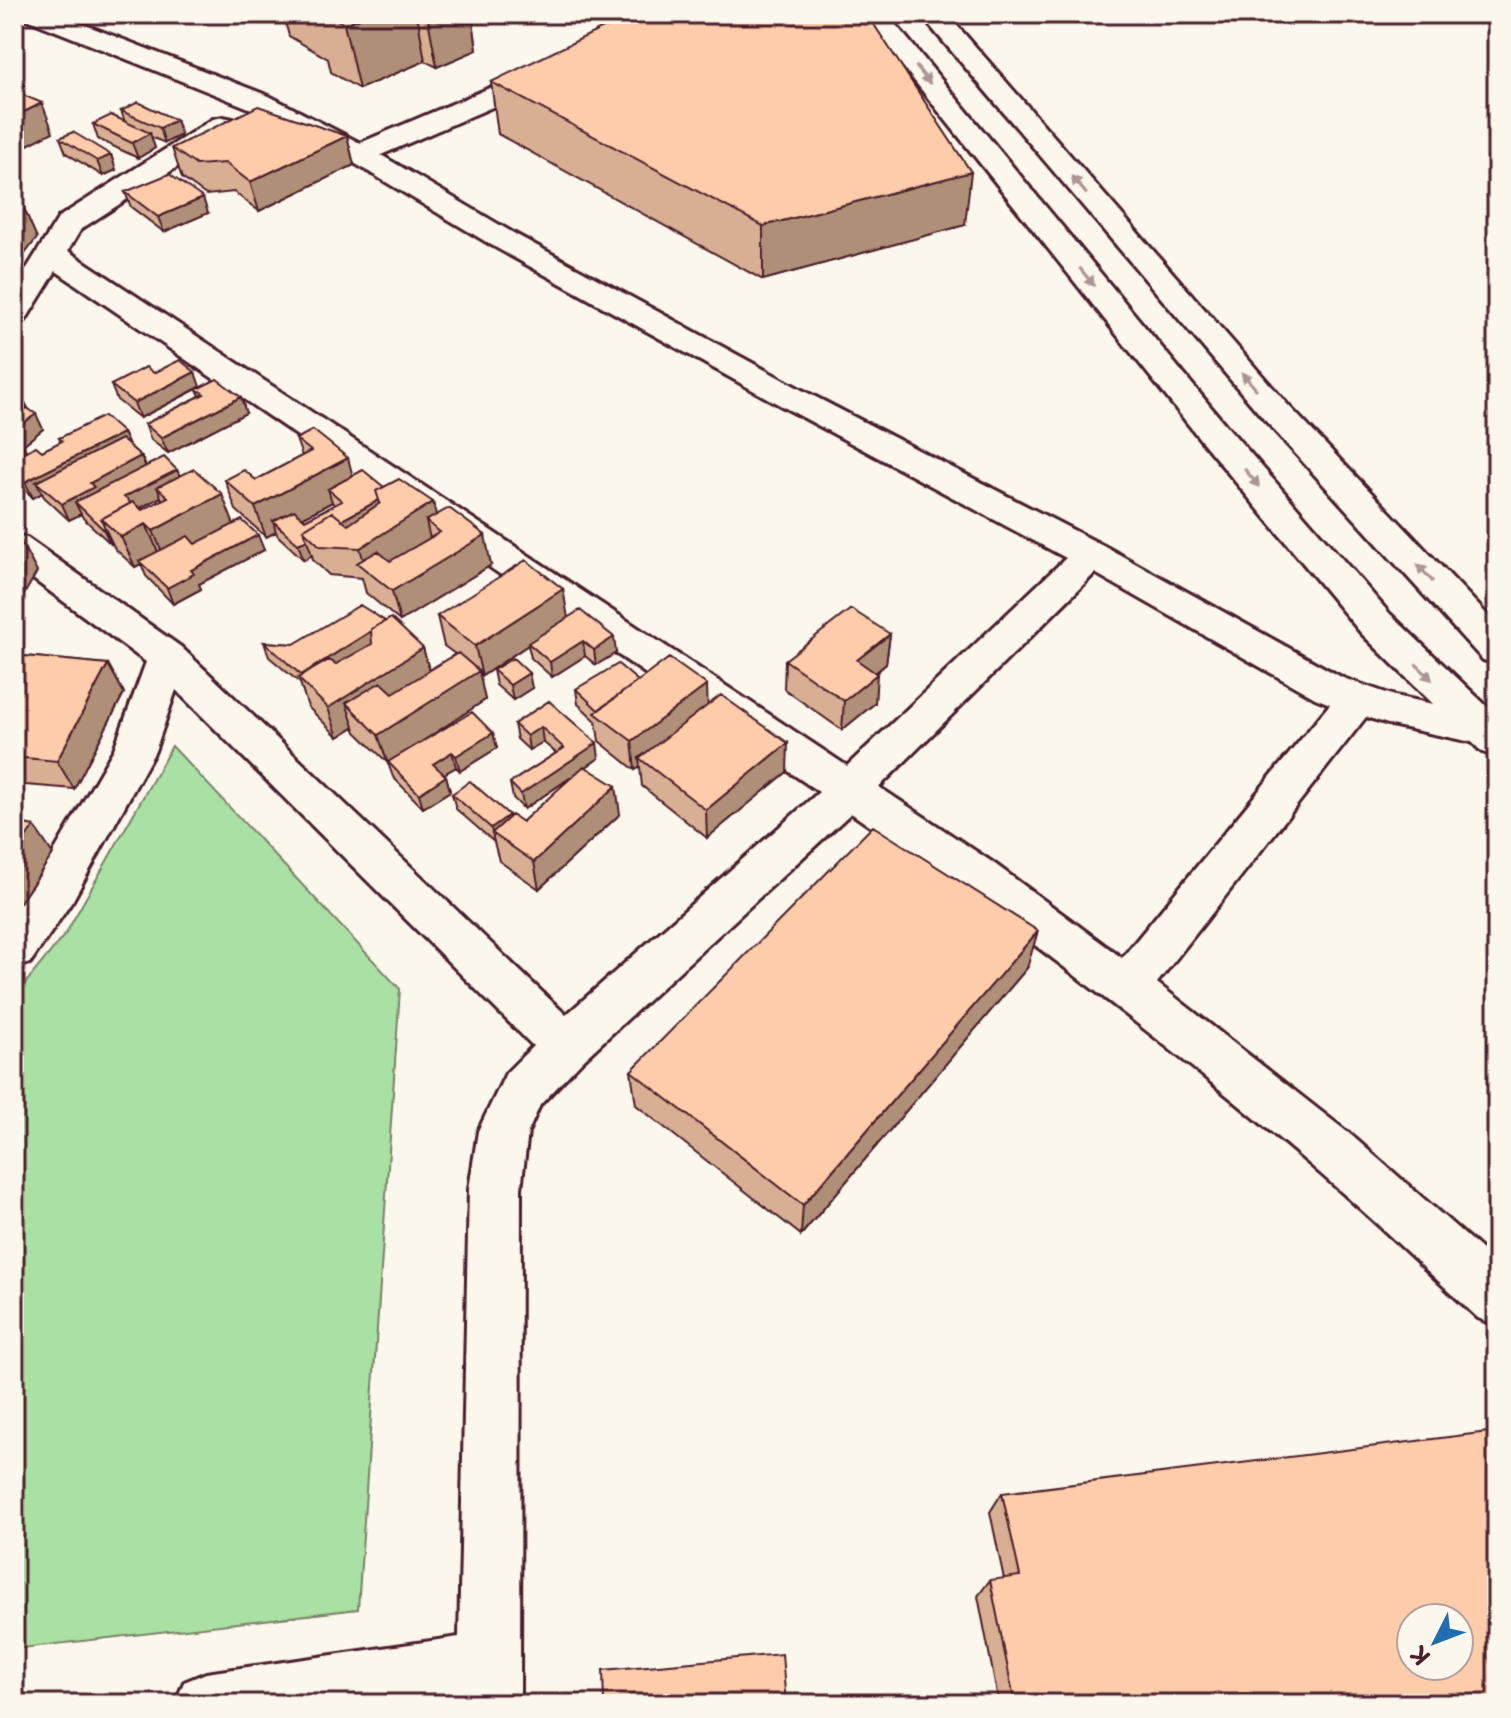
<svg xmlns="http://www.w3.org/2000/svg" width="1511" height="1718" font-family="'Playpen Sans',sans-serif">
<rect width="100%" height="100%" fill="#fbf7ec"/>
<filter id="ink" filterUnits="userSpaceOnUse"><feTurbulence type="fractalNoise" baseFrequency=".0125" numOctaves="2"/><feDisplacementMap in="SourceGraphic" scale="16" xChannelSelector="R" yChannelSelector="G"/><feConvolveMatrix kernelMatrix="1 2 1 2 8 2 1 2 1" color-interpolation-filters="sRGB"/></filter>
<g filter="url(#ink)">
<path fill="#a9e0a3" stroke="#7a8067" stroke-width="2" d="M 172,746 L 400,989 L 358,1609 L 14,1649 L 14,997 L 66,933 Z"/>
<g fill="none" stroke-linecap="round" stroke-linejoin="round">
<g stroke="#4a1f2b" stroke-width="6">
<path id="minor" d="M 22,14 L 57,14 L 269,96 L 360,143 L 539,67 L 557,67 L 561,73 L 557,79 L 381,155 L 515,234 L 802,390 L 1104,546 L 1343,678 L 1395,696 L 1496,717 L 1497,736 L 1481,744 L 1391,725 L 1366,717 L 1157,983 L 1351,1135 L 1497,1263 L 1497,1326 L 1478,1318 C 1423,1267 1369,1215 1313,1167 C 1165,1041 1011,923 851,813 L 582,1061 L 540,1105 L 528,1132 L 521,1189 L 520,1704 L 458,1704 L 458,1700 L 426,1704 L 175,1704 L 184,1682 L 206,1673 L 459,1637 L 469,1189 L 478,1131 L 506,1073 L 533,1046 L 176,690 L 155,751 L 73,900 L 30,963 L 14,968 L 14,912 L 41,874 L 114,749 L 146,662 L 14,565 L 14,534 L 27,538 L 181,647 L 566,1015 L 819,792 L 56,271 L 25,321 L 14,324 L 14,289 L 59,217 L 213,119 L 223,117 L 233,119 L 237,125 L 233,131 L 81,229 L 68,251 L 847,766 L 1066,558 L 778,404 L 493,246 L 349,160 L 249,108 L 26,19 ZM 1095,573 L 1315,698 L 1330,704 L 1122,958 L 992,862 L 879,787 Z"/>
</g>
<g stroke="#4a1f2b" stroke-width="6">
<path id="secondary" d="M 861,14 L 887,14 L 1224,423 L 1389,613 L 1497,716 L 1497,757 L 1482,752 L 1361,633 L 1200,439 Z
M 920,14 L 947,14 L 1287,404 L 1497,625 L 1497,664 L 1483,660 L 1263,418 Z"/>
</g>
<use href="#minor" fill="#fbf7ec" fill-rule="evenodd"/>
<use href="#secondary" fill="#fbf7ec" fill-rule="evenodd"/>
</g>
<path fill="#d9af93" stroke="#4a1f2b" stroke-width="2" fill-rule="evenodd" d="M 208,14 L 233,14 L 222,19 Z
M 283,14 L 472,14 L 477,50 L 437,67 L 425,61 L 359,89 L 331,72 L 328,59 L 289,36 Z
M 491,82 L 965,225 L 763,280 L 498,134 Z
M 121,111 L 176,120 L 181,135 L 165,143 L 151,137 L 155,148 L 138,158 L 98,139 L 93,124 L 125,122 Z
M 347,136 L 354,165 L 259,211 L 234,192 L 206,195 L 182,178 L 172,148 Z
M 60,138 L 111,155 L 116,170 L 103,176 L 66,153 Z
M 125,192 L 208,213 L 164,232 L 131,207 Z
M 154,373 L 200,387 L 246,413 L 168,453 L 151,440 L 145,424 L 200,396 L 197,389 L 140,418 L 117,400 L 111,385 Z
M 14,385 L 28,408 L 43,429 L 23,445 L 26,451 L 42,451 L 61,442 L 59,438 L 123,433 L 129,446 L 141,456 L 146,466 L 177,470 L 180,476 L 264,550 L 199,584 L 201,589 L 173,604 L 146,576 L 141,564 L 135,567 L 115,549 L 112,543 L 111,544 L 83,518 L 81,514 L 69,520 L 44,497 L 42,493 L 33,498 L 14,478 ZM 161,497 L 162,500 L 142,510 L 140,508 Z
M 296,439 L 353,476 L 384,487 L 436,515 L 491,565 L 400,621 L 366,593 L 362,578 L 329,575 L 313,560 L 312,555 L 304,560 L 278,536 L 276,532 L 266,537 L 236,510 L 225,480 L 256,480 L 302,456 ZM 332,502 L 334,505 L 305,520 L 302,518 Z
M 563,589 L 567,618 L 616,653 L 596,665 L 585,656 L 552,677 L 531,658 L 528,645 L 482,676 L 479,674 L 485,700 L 410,749 L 493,733 L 497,748 L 460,771 L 456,767 L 444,774 L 446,776 L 450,791 L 423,808 L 393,777 L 388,763 L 356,732 L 354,727 L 338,737 L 308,707 L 300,683 L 269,657 L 264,642 L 294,644 L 423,648 L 429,670 L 455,654 L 444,646 L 437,616 Z
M 890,634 L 886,664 L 876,673 L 875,703 L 842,730 L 784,689 L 785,660 Z
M 14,655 L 108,664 L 124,693 L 74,789 L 14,784 Z
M 493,670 L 532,688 L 513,700 L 496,685 Z
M 638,681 L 707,685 L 707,705 L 787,772 L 707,838 L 642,786 L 640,767 L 635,770 L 599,741 L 596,721 L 578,704 L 576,689 Z
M 549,701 L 599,758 L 586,767 L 620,814 L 539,889 L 499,861 L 494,842 L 456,809 L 452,794 L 522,822 L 576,774 L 524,809 L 513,798 L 510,783 L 556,753 L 543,742 L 529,750 L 517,739 L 514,724 Z
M 1027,968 L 801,1235 L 636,1105 L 631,1071 Z
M 1002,1493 L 1497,1704 L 999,1704 L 978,1596 L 990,1580 L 1004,1579 L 990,1512 Z"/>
<path fill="#b08f78" stroke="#4a1f2b" stroke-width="2" d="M 220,14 L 233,14 L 222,19 Z
M 370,14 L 417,14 L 425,61 L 359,89 L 344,24 Z
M 427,14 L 472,14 L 477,50 L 437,67 Z
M 551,14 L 567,14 L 552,18 Z
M 42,103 L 53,132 L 14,152 L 14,117 Z
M 176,120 L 181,135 L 165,143 L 160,128 Z
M 150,133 L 155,148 L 138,158 L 132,143 Z
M 347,136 L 354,165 L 259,211 L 250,182 Z
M 111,155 L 116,170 L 103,176 L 97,161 Z
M 971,172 L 965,225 L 763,280 L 763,226 Z
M 203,198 L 208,213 L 164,232 L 158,217 Z
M 24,208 L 37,238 L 14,268 L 14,221 Z
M 195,372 L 200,387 L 140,418 L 134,403 Z
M 241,397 L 246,413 L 168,453 L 161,438 Z
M 24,401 L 32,416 L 14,427 L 14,407 Z
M 36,414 L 43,429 L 23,445 L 29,456 L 14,464 L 14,430 Z
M 123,433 L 130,448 L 36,482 L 42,493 L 33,498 L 25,482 Z
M 141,456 L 148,472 L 75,502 L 81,514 L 69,520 L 62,504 L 90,483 Z
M 348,458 L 356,488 L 328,489 L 332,502 L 281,529 L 273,521 L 276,532 L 266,537 L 255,507 Z
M 177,470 L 184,485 L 157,487 L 161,497 L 131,513 L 124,497 Z
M 222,494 L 234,525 L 166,561 L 153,531 Z
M 379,500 L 383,516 L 311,537 Z
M 433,502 L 440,532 L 426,521 L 430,539 L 373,575 L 366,570 L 360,548 Z
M 146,524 L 159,554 L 139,561 L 141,564 L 135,567 L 121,537 Z
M 105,528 L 112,543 L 111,544 L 103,529 Z
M 258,535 L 264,550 L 199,584 L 201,589 L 173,604 L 167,588 L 191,570 Z
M 485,535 L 491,565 L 400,621 L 392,591 Z
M 307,540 L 312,555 L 304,560 L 298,544 Z
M 21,542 L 37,572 L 14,612 L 14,554 Z
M 563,589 L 568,618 L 482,676 L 475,646 Z
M 386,622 L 390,637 L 309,689 L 301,675 Z
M 890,634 L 886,664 L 855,689 L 857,660 Z
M 614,637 L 616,653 L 596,665 L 594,650 Z
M 583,641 L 585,656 L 552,677 L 550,662 Z
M 423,648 L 431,677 L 363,720 L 346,703 L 354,727 L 338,737 L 328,708 Z
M 108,664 L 124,693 L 74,789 L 57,761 Z
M 479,671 L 485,700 L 388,764 L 378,735 Z
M 529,673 L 532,688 L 513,700 L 510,685 Z
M 877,674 L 875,703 L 842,730 L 844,701 Z
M 707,685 L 708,714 L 639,758 L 640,767 L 635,770 L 632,741 Z
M 541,727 L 543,742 L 529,750 L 527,736 Z
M 493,733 L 497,748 L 460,771 L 456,756 Z
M 597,743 L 599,758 L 524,809 L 521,794 Z
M 788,743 L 787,772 L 707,838 L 706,810 Z
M 452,752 L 456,767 L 437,778 L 433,764 Z
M 446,776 L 450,791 L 423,808 L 419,794 Z
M 616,786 L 620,814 L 539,889 L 534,862 Z
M 509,815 L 512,829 L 492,833 L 494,842 L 491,828 Z
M 34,826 L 53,854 L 14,911 L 14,855 Z
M 1038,931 L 1027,968 L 801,1235 L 803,1205 Z"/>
<path fill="#fcccab" stroke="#4a1f2b" stroke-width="2" fill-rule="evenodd" d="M 327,14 L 370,14 L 344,24 Z
M 678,14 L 867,14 L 971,172 L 763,226 L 491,82 L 603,28 Z
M 14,91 L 42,103 L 14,117 Z
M 138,102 L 176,120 L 160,128 L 121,111 Z
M 258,106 L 347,136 L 250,182 L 225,163 L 196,165 L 172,148 Z
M 111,115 L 150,133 L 132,143 L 93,124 Z
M 73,132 L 111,155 L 97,161 L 60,138 Z
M 169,174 L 203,198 L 158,217 L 125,192 Z
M 14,208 L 24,208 L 14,221 Z
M 180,360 L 195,372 L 134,403 L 111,385 L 146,367 L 154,373 Z
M 217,379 L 241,397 L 161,438 L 145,424 L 204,394 L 197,389 Z
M 14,385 L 24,401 L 14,407 Z
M 27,408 L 36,414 L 14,430 L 14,415 Z
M 104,416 L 123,433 L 25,482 L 14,471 L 14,457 L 36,446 L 42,451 L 62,441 L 59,438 Z
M 313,430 L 348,458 L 255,507 L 225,480 L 244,470 L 256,480 L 311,451 L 296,439 Z
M 14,437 L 21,441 L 14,444 Z
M 121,439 L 141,456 L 90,483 L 94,487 L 62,504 L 36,482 Z
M 164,457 L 177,470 L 124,497 L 131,503 L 101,519 L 105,528 L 103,529 L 75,502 Z
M 194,469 L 222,494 L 153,531 L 146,524 L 121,537 L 101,519 L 133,502 L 142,510 L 168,497 L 157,487 Z
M 363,470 L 384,487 L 376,491 L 379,500 L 342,520 L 332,512 L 303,530 L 307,540 L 298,544 L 273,521 L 294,510 L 305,520 L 342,501 L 328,489 Z
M 399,479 L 433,502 L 360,548 L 320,546 L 303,530 L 332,512 L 348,525 L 380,503 L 376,491 Z
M 449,508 L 485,535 L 392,591 L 357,563 L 378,551 L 390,561 L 440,532 L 426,521 Z
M 242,520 L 258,535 L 191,570 L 194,574 L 167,588 L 139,561 L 188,536 L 195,544 Z
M 14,542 L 21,542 L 14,554 Z
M 526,560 L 563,589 L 475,646 L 437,616 Z
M 360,605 L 385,621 L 371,629 L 371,631 L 301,675 L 264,642 L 294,644 Z
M 851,609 L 890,634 L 857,660 L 877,674 L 844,701 L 785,660 Z
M 580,610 L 614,637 L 594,650 L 583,641 L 550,662 L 528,643 Z
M 391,618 L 423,648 L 328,708 L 298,678 L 329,660 L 336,664 L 372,644 L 371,629 Z
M 458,653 L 479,671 L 378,735 L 346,703 L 381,682 L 393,693 Z
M 14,655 L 108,664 L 57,761 L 14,757 Z
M 513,658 L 529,673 L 510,685 L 493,670 Z
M 669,658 L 707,685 L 632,741 L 595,713 Z
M 618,664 L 638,681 L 598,710 L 576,689 Z
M 721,695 L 788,743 L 706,810 L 639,758 Z
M 549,701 L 597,743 L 521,794 L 510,783 L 564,748 L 541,727 L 527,736 L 514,724 Z
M 472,712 L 493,733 L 456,756 L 452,752 L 433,764 L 446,776 L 419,794 L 388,762 Z
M 584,766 L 616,786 L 534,862 L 492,833 L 512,815 L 522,822 Z
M 470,781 L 509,815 L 491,828 L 452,794 Z
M 14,822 L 34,826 L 14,855 Z
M 873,826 L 1038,931 L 803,1205 L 631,1071 Z
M 1497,1431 L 1497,1704 L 1015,1704 L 990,1580 L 1020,1576 L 1002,1493 ZM 1411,1618 L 1459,1618 L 1459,1666 L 1411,1666 Z
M 782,1654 L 786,1704 L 604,1704 L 603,1670 Z"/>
<defs><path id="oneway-solid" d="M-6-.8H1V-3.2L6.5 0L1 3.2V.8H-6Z" transform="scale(2)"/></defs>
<g fill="#ab9695">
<use href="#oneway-solid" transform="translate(923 75) rotate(51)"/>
<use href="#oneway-solid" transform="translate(1079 185) rotate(-130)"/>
<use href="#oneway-solid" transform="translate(1087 277) rotate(51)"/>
<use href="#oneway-solid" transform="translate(1249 381) rotate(-131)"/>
<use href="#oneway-solid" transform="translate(1252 478) rotate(50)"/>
<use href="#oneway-solid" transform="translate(1425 573) rotate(-132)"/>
<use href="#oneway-solid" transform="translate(1424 672) rotate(45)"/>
</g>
</g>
<rect width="1511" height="1718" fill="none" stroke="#fbf7ec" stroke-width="48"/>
<rect x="24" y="24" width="1463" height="1670" fill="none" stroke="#4a1f2b" stroke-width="3" filter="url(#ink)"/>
<g transform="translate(1435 1642) rotate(228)"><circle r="38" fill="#fbf7ec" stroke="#b4a19f" stroke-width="2"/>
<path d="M0-6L14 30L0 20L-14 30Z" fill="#1f6fb2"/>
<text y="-12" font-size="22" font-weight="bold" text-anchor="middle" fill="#4a1f2b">K</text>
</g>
</svg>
